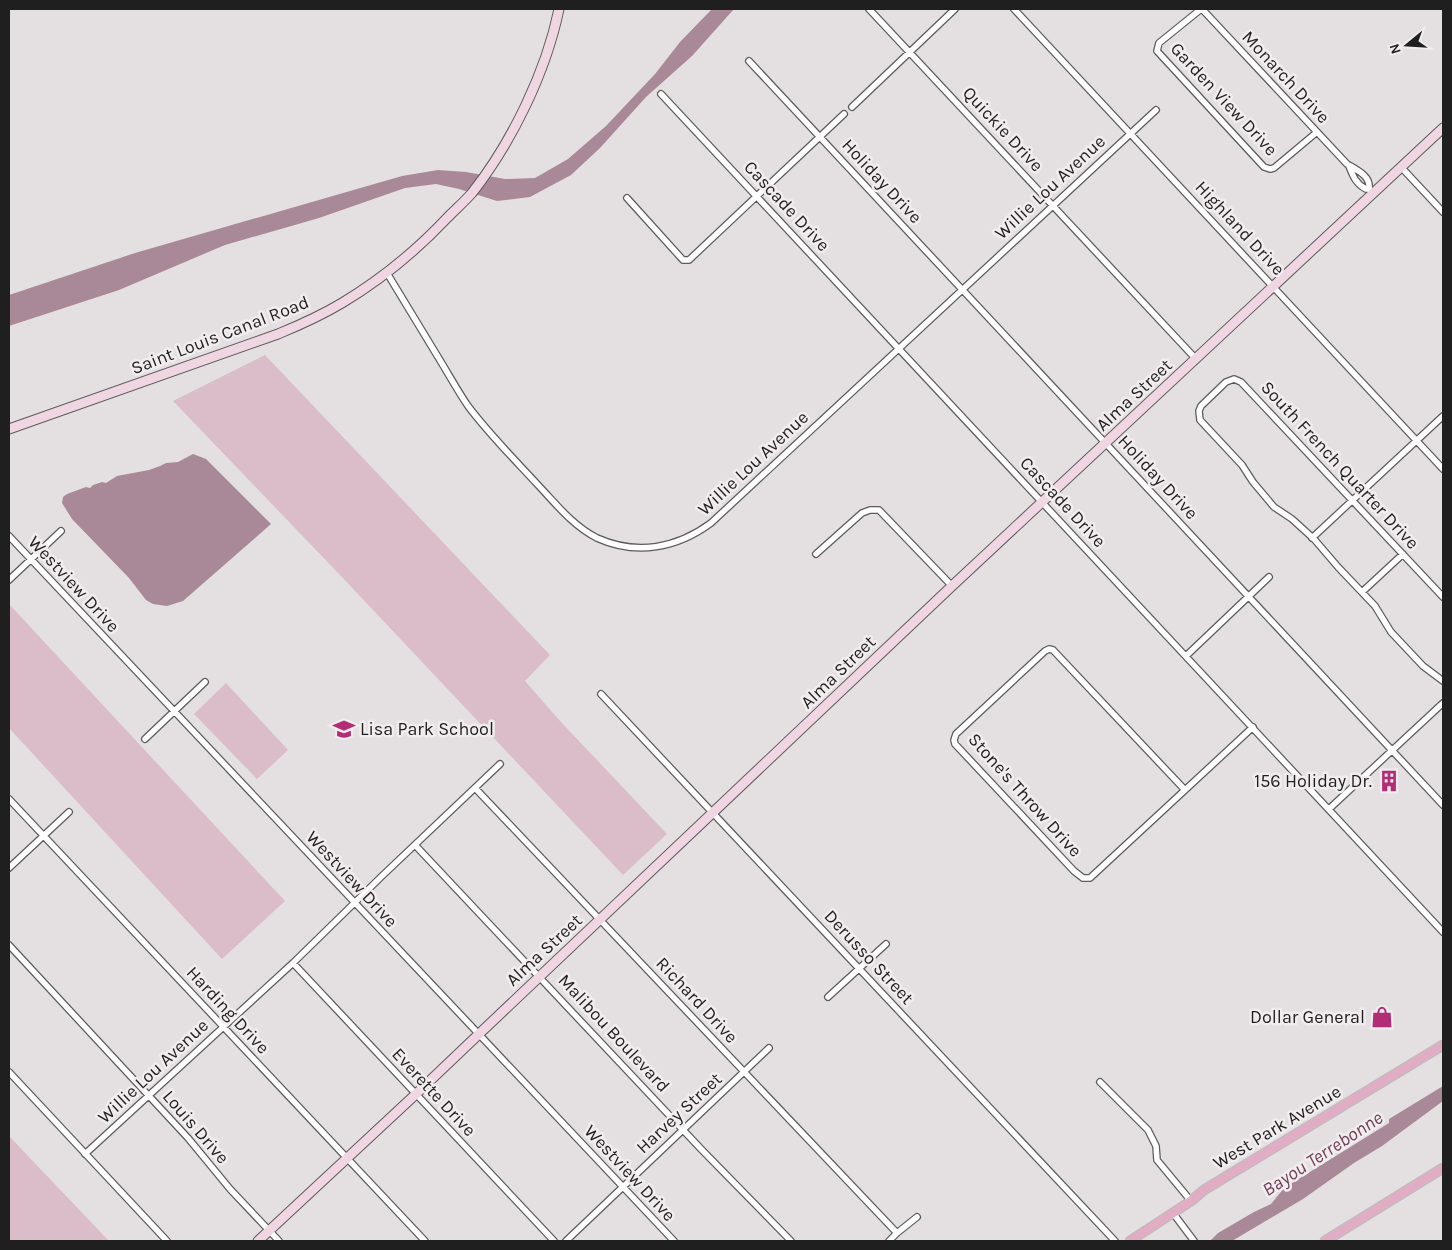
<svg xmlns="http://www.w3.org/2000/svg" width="1452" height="1250" font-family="Karla,sans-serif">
<rect width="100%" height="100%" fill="#e4e0e1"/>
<path fill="#dabdc9" d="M 265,355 L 550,655 L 525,681 L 561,722 L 667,834 L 623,875 L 340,575 L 173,401 Z
M 9,604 L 285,901 L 222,959 L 9,728 Z
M 226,683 L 288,750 L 257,779 L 194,714 Z
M 9,1136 L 109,1241 L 9,1241 Z"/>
<path fill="#a98997" d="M 712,9 L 734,9 L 692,56 L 646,97 L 600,148 L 571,175 L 530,197 L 497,201 L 459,189 L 436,184 L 405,188 L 319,218 L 225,245 L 119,290 L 9,326 L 9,295 L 135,253 L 402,176 L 438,170 L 466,172 L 505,179 L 535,178 L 568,159 L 606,126 L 655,74 L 680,42 Z
M 193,454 L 206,459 L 271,524 L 183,601 L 167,606 L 153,604 L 146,600 L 129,578 L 72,519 L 62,503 L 63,497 L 67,494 L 86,487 L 90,488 L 93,485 L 102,482 L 106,483 L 117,476 L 149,470 L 160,466 L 166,463 L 178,462 Z
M 1443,1086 L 1443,1101 L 1382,1146 L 1354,1163 L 1303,1199 L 1232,1241 L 1210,1241 L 1218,1233 L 1254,1212 L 1271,1204 L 1284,1188 L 1389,1123 L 1389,1119 Z"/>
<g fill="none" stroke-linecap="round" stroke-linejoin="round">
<g stroke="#5d5a5b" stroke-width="8">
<path id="street" d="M 869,9 L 1196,359
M 1014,9 L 1443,469
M 1201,9 L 1159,43 L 1157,51 L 1264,167 L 1270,169 L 1274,168 L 1317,132
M 1202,9 L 1347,164 C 1357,170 1371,176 1369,189 L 1373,193
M 749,61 L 1443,805
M 661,94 L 1443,932
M 852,107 L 955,9
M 1349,166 C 1353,176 1356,184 1366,189 L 1369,189
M 1401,167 L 1443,212
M 627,198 L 683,260 L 689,260 L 844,114
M 387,273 C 404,301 421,329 438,357 C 448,373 457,390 468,406 C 489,434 514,459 538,485 C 556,504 573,526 597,538 C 637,556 677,548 711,523 L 1156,110
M 9,536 L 674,1241
M 1312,538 L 1443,416
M 816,554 L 862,513 L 870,510 L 879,510 L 952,586
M 9,580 L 61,531
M 1362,592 L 1403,554
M 1443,597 L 1241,382 L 1234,379 L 1226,382 L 1201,406 L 1199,411 L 1200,420 L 1242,465 L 1253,482 L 1274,507 L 1292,519 L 1314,539 L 1338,567 L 1375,606 L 1391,632 L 1423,666 L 1443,681
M 1049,649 L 1053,650 L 1185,790 L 1090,878 L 1083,878 L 1074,871 L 955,744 L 954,740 L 956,734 L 1045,651 Z
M 1186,656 L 1269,577
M 601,694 L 1115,1241
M 145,739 L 205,682
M 475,788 L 897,1233
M 1185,790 L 1253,727
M 9,799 L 425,1241
M 1329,809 L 1443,703
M 415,845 L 701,1149 L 791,1241
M 9,868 L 69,812
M 9,945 L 188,1138 L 230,1189 L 279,1241
M 293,963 L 554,1241
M 828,997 L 886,944
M 9,1072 L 167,1241
M 1100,1082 L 1148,1130 L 1156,1146 L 1157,1160 L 1191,1201
M 85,1154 L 293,963 L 382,876 L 500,764
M 1173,1213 L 1194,1241
M 566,1241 L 769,1048
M 889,1241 L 897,1233 L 917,1217"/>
</g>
<g stroke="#5d5a5b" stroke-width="11">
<path id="secondary" d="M 9,429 L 278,334 C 300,325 322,315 342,303 C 382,279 417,250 448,217 C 456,209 465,201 472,193 C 512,142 546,72 559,9
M 258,1241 L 416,1094 L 479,1034 L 952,586 L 1443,128"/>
</g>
<g stroke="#bcbcbc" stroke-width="11">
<path id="primary" d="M 1130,1241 L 1191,1201 L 1204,1190 L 1443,1045
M 1325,1241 L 1443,1168"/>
</g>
<use href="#street" stroke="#fff" stroke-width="5.5"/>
<use href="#secondary" stroke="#f0d6e2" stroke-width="9"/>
<use href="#primary" stroke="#e0adc5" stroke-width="9"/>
</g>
<defs>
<g id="school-bare" transform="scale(1.725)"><path d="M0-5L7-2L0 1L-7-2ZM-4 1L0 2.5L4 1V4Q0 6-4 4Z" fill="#b12d76" stroke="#f1edef" stroke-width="2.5" paint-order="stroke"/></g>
<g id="building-bare" transform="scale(1.725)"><path d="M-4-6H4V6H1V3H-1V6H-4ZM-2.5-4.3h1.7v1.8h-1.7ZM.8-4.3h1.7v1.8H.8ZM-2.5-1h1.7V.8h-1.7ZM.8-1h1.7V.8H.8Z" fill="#b12d76" stroke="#f1edef" stroke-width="2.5" paint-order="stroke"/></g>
<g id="shop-bare" transform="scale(1.725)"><path d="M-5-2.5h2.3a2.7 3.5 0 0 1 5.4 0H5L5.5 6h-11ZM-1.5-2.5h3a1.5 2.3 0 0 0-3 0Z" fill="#b12d76" stroke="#f1edef" stroke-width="2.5" paint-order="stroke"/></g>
</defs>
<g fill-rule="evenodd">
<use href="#school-bare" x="344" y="729"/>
<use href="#building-bare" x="1389" y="781"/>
<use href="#shop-bare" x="1382" y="1017"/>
</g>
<g text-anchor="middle" stroke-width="5" stroke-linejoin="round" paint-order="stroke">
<g font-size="18" fill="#201f1f" stroke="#f1edef">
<text transform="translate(1286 77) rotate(47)" y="6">Monarch Drive</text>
<text transform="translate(1224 99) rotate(47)" y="6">Garden View Drive</text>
<text transform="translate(1003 129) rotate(47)" y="6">Quickie Drive</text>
<text transform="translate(882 181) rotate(47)" y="6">Holiday Drive</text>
<text transform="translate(1050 187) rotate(-43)" y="6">Willie Lou Avenue</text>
<text transform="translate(787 206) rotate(47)" y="6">Cascade Drive</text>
<text transform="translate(1240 228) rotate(47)" y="6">Highland Drive</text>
<text transform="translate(220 335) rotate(-21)" y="6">Saint Louis Canal Road</text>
<text transform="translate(1134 395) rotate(-43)" y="6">Alma Street</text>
<text transform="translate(753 463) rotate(-43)" y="6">Willie Lou Avenue</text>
<text transform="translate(1340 465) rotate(47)" y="6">South French Quarter Drive</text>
<text transform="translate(1158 477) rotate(47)" y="6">Holiday Drive</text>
<text transform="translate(1063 502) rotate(47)" y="6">Cascade Drive</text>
<text transform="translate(74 584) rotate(47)" y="6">Westview Drive</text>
<text transform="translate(838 672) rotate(-44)" y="6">Alma Street</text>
<text transform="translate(1025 795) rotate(48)" y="6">Stone's Throw Drive</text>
<text transform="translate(352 879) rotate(47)" y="6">Westview Drive</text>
<text transform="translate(544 950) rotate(-43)" y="6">Alma Street</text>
<text transform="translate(869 957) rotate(47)" y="6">Derusso Street</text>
<text transform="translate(697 1000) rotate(47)" y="6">Richard Drive</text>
<text transform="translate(228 1010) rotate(47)" y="6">Harding Drive</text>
<text transform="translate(614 1033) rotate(47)" y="6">Malibou Boulevard</text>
<text transform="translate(153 1071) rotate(-43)" y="6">Willie Lou Avenue</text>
<text transform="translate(434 1092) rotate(47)" y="6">Everette Drive</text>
<text transform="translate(679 1113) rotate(-43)" y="6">Harvey Street</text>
<text transform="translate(196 1127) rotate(49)" y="6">Louis Drive</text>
<text transform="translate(1277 1127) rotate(-31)" y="6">West Park Avenue</text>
<text transform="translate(630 1173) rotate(47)" y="6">Westview Drive</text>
</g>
<g font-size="18" fill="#201f1f" stroke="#f1edef" text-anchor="end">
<text x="360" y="735" text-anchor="start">Lisa Park School</text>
<text x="1372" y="787">156 Holiday Dr.</text>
<text x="1365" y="1023">Dollar General</text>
</g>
<g font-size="19" font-style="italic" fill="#704157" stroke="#f1edef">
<text transform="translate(1322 1153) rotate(-33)" y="7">Bayou Terrebonne</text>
</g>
</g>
<rect width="1452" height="1250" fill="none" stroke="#201f1f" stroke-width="20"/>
<g transform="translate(1407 45) rotate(252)" stroke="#f1edef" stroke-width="4" paint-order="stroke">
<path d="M0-4L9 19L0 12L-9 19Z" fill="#201f1f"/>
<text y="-8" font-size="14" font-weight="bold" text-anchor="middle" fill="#201f1f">N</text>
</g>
</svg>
